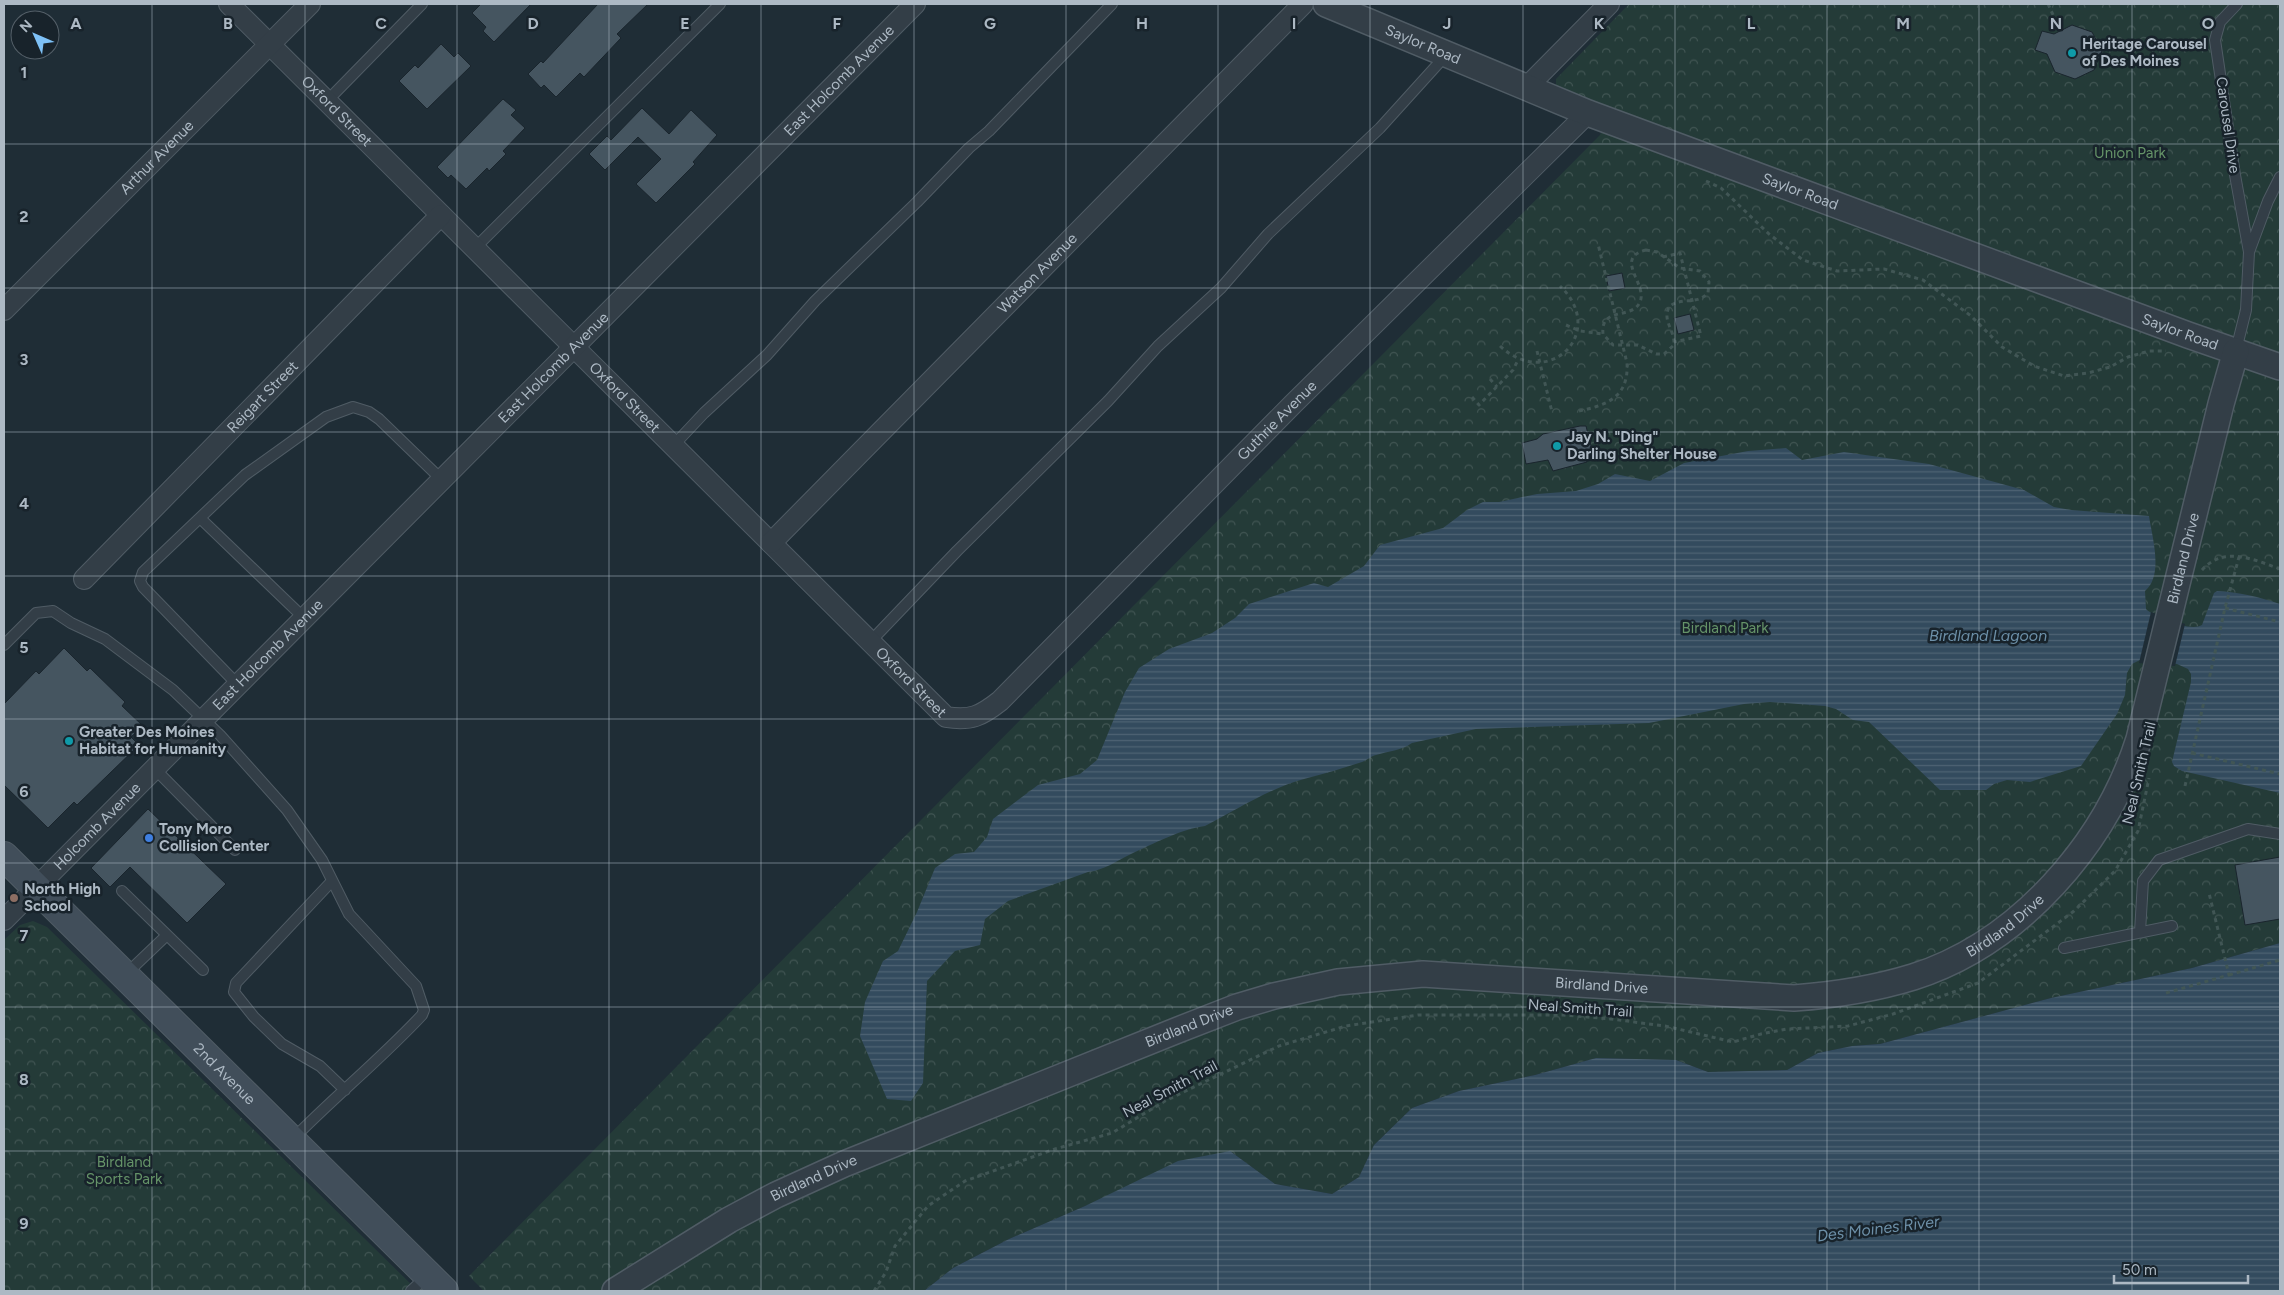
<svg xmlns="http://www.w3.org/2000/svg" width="2284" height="1295" font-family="Figtree,sans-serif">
<defs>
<pattern id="forest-crowns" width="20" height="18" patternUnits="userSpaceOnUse" patternTransform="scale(1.25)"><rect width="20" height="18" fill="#243b38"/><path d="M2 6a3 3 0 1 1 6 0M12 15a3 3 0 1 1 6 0" fill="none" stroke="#415553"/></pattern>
<pattern id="water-rules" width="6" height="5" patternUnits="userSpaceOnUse" patternTransform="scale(1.25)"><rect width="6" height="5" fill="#334b5e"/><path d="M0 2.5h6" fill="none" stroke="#4e6373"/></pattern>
</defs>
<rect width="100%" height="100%" fill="#1f2d36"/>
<path fill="url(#forest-crowns)" d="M 1629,4 L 2280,4 L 2280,943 L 2192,968 L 2051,998 L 1880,1044 L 1852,1046 L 1818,1053 L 1787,1070 L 1708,1072 L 1676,1060 L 1596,1058 L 1535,1075 L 1459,1091 L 1412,1108 L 1374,1145 L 1359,1177 L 1332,1194 L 1275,1184 L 1230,1151 L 1085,1206 L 1009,1239 L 953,1268 L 924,1291 L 484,1291 L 469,1276 L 1600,135 L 1606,119 L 1556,88 L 1556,79 Z
M 33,921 L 47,927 L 418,1291 L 4,1291 L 4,940 L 20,925 Z"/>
<path fill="url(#water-rules)" d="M 1786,448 L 1802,460 L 1844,452 L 1929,464 L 2024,490 L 2054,507 L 2071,510 L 2149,516 C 2152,537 2164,575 2145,591 L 2146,609 C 2155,618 2191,632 2202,625 L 2214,593 L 2217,591 C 2238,592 2260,597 2280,604 L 2280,793 L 2182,771 L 2174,766 L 2172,762 L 2191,682 L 2191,674 L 2188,669 L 2177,664 L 2140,660 L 2132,664 L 2127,673 L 2125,695 L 2117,714 L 2081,766 L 2030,782 L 2007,780 L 1994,784 L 1986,790 L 1940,790 L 1869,722 L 1853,720 L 1836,709 L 1825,706 L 1770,702 L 1744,704 L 1649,723 L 1476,729 L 1412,743 C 1400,751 1389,751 1376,755 C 1371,756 1367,760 1362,762 C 1343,768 1324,774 1304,779 C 1270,788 1236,810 1205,826 C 1181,829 1153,844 1131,854 C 1116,861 1105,870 1088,872 L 1008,901 L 985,919 L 980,945 L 955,951 L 927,981 L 923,1083 L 911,1101 L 887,1099 L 860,1036 L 865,1002 L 883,961 L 898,951 L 917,912 L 935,868 L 955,854 L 974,852 L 987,837 L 993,819 L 1038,785 L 1080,774 L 1097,760 L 1125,692 L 1139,668 L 1169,649 L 1212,633 L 1235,618 L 1249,604 L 1314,583 L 1328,587 L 1364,566 L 1380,545 L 1443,528 L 1467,510 L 1483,502 L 1499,502 L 1537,494 L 1576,491 L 1598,484 L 1615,474 L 1650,481 L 1684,463 L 1748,451 Z
M 2280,943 L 2280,1291 L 924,1291 L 953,1268 L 1009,1239 L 1085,1206 L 1178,1161 L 1230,1151 L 1275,1184 L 1332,1194 L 1359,1177 L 1374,1145 L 1412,1108 L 1459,1091 L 1535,1075 L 1596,1058 L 1676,1060 L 1708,1072 L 1787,1070 L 1818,1053 L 1852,1046 L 1880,1044 L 2051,998 L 2192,968 Z"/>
<path fill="#1f2d36" d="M 2151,612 L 2185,624 L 2175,666 L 2139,663 Z"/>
<path fill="#455560" stroke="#1a252d" d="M 481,4 L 531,4 L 494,42 L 483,31 L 486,27 L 472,13 Z
M 598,4 L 648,4 L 617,34 L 621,38 L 584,77 L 580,73 L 556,97 L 544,85 L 541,88 L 528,74 L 541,61 L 543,63 Z
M 2072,25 L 2092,32 L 2102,51 L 2094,70 L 2075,79 L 2055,72 L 2047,54 L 2035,50 L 2042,31 L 2054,34 Z
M 441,44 L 454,57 L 458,53 L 471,66 L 427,109 L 399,81 L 415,65 L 418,68 Z
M 503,99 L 516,110 L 511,115 L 525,128 L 503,151 L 506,154 L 489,171 L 487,168 L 466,189 L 451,175 L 448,178 L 437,167 Z
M 642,108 L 669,134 L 691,110 L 717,135 L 693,162 L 695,164 L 656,203 L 636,184 L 661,159 L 638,137 L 605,170 L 589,154 L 607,136 L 611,140 Z
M 1622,273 L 1625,288 L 1609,291 L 1606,276 Z
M 1690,314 L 1694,330 L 1678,334 L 1674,318 Z
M 1580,426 L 1586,426 L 1592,450 L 1585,452 L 1587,462 L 1553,471 L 1548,460 L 1526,464 L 1522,443 L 1537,439 L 1543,434 Z
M 64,648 L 87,671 L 90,668 L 125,702 L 122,706 L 143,726 L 131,737 L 139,745 L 77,805 L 74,802 L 48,828 L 4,785 L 4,704 L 36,671 L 39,674 Z
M 148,809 L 226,884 L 187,923 L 130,867 L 110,887 L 91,868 Z
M 2280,857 L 2280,919 L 2245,925 L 2235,865 Z"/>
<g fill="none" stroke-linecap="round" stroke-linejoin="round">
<g stroke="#505c65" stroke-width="12">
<path id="service" d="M 2237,4 L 2220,22 L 2215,40 L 2235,175 L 2249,252
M 328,100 L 422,4
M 474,249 L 720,4
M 2236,350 L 2246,310 L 2249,252 L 2268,201 L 2280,177
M 673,446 L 704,413 L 767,355 L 815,301 L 917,202 L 969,148 L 989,131 L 1112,4
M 200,518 L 304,618
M 870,642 L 957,551 L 1108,401 L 1158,346 L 1221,288 L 1268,234 L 1380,128 L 1447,54
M 4,645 L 36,613 L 53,611 L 71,623 L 105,639 L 173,690 L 220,735 L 287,810 L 322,860 L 349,914 L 416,986 L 424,1010 L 422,1015 C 381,1059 334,1097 292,1140
M 237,684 L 143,587 L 140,581 L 143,572 L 245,475 L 326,417 L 353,407 L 369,412 L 379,419 L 441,479
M 154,768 L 235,850
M 332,881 L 236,983 L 234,992 L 254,1017 L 282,1044 L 320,1066 L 345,1090
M 122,891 L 203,970
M 2140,932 L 2143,881 L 2159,860 L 2248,829 L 2280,834
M 2064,948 L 2172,926
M 125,975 L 167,935
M 411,1291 L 427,1276"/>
</g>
<g stroke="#505c65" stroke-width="22">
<g id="minor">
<path id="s1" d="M 229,4 L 946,717 C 971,721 981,716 1000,701 L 1293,404 L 1588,113"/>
<path d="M 1526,88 L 1609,4"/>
<path id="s2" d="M 4,310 L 310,4"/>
<path id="s3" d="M 771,543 L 1303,4"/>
<path id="s4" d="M 84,579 L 441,215"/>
<path id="s5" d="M 4,920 L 915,4"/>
</g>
</g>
<g stroke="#505c65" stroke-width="28">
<g id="tertiary">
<path id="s6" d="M 1326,4 L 1588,113 L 2188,335 L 2280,367"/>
<path id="s7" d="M 615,1291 L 729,1220 L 776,1195 L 844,1164 L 1178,1030 L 1237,1007 L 1274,996 L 1338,982 L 1423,974 L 1794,998 C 1835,995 1874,989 1913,977 C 2020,943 2106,843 2139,739 L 2221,404 L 2236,351"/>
</g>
</g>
<g stroke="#505c65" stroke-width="30">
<g id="secondary">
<path id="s8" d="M 4,856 L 444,1291"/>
</g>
</g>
<path stroke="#415655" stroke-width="3" stroke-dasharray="4 4" stroke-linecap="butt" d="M 2048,4 L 2055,19 L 2050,33
M 1706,181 L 1721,188 L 1769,234 L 1803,260 L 1837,271 L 1884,269 L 1923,280 L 1971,316 L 2002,347 L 2034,366 L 2064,376 L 2088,373 L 2110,367 L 2128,357 L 2149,351 L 2166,351
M 1646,250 L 1657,252 L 1680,268 L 1700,271 L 1709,282 L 1708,293 C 1696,306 1681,296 1669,307 C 1662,321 1675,330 1674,345 L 1664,354 L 1656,354 L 1638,345 L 1613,345 L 1603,334 C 1600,306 1632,320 1640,302 C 1648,284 1613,258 1646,250 Z
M 1663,257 L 1680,253 L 1701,336 L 1674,342
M 1566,325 L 1580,331 L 1603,334
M 1500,346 C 1550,392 1608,331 1560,286
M 1537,351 L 1552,412
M 1490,379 L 1497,387
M 1472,397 L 1479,405 L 1513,370 L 1518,360
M 1579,411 C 1607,405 1629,397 1627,363 L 1598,244
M 2202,570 C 2224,545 2255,560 2280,569
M 2225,608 L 2280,622
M 2192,753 L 2280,774
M 2185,786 L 2225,608 L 2239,557
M 2229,975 L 2280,960
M 2166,993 L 2229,975 L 2209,893
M 874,1291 L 886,1272 L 895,1246 L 928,1206 L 965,1181 L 1055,1149 L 1112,1133 L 1165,1101 L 1279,1046 L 1346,1026 L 1418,1015 L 1563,1015 L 1611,1019 L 1665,1026 L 1733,1042 L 1761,1034 L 1787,1029 L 1848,1026 L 1893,1014 L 1978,983 L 2074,911 L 2115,871 L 2138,831 L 2149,778"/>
<use href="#service" stroke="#333e47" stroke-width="10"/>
<use href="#minor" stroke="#333e47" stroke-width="20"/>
<use href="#tertiary" stroke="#333e47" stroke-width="25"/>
<use href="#secondary" stroke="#414e5a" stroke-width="28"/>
</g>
<path fill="none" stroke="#adb9c4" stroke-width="1" stroke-opacity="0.55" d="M 152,4 L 152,1291M 305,4 L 305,1291M 457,4 L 457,1291M 609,4 L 609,1291M 761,4 L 761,1291M 914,4 L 914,1291M 1066,4 L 1066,1291M 1218,4 L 1218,1291M 1370,4 L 1370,1291M 1523,4 L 1523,1291M 1675,4 L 1675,1291M 1827,4 L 1827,1291M 1979,4 L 1979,1291M 2132,4 L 2132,1291M 4,144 L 2280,144M 4,288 L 2280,288M 4,432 L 2280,432M 4,576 L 2280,576M 4,719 L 2280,719M 4,863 L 2280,863M 4,1007 L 2280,1007M 4,1151 L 2280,1151"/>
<g fill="#0f9aa8" stroke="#18232b" stroke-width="2">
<circle cx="2072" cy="53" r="5"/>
<circle cx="1557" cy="446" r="5"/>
<circle cx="69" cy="741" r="5"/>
</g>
<circle fill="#3f7fe0" stroke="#18232b" stroke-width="2" cx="149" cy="838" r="5"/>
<circle fill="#8d6e63" stroke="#18232b" stroke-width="2" cx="14" cy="898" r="5"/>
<g text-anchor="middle" stroke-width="5" stroke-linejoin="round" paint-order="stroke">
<g font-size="15" fill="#adb9c4" stroke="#18232b">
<text dy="5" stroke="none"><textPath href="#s6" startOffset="105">Saylor Road</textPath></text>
<text dy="5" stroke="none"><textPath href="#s5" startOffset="1184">East Holcomb Avenue</textPath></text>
<text dy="5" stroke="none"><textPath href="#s1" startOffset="152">Oxford Street</textPath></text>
<text transform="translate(2228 125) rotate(82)" y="5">Carousel Drive</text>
<text dy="5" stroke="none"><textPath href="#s2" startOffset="216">Arthur Avenue</textPath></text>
<text dy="5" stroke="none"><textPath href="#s6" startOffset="510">Saylor Road</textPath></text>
<text dy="5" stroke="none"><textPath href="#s3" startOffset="379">Watson Avenue</textPath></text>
<text dy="5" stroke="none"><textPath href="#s6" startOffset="915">Saylor Road</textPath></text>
<text dy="5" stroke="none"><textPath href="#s5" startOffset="779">East Holcomb Avenue</textPath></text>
<text dy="5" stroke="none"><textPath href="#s4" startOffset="255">Reigart Street</textPath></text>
<text dy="5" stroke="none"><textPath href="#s1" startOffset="558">Oxford Street</textPath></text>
<text dy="5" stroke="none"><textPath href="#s1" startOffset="1464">Guthrie Avenue</textPath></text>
<text dy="5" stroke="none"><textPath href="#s7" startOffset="1894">Birdland Drive</textPath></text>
<text dy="5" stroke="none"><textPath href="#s5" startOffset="374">East Holcomb Avenue</textPath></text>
<text dy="5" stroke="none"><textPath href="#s1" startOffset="962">Oxford Street</textPath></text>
<text transform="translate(2139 773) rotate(-77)" y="5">Neal Smith Trail</text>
<text dy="5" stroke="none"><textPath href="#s5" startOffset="132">Holcomb Avenue</textPath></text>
<text dy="5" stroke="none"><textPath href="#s7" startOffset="1474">Birdland Drive</textPath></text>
<text dy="5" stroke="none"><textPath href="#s7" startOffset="1054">Birdland Drive</textPath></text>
<text transform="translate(1580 1008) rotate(4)" y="5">Neal Smith Trail</text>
<text dy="5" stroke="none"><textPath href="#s7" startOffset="634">Birdland Drive</textPath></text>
<text dy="5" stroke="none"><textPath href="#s8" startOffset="310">2nd Avenue</textPath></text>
<text transform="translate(1170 1089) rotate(-28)" y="5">Neal Smith Trail</text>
<text dy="5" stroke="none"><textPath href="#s7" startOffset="229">Birdland Drive</textPath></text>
</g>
<g font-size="15" font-weight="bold" fill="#adb9c4" stroke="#18232b" text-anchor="start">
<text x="2082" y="49">Heritage Carousel<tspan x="2082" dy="17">of Des Moines</tspan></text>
<text x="1567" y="442">Jay N. "Ding"<tspan x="1567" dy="17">Darling Shelter House</tspan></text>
<text x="79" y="737">Greater Des Moines<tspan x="79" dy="17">Habitat for Humanity</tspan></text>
<text x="159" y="834">Tony Moro<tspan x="159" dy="17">Collision Center</tspan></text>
<text x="24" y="894">North High<tspan x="24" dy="17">School</tspan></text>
</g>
<g font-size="15" fill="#659368" stroke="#18232b">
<text x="2130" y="158">Union Park</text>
<text x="1725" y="633">Birdland Park</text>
<text x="124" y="1167">Birdland<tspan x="124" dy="17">Sports Park</tspan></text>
</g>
<g font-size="16" font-style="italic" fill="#6d90a8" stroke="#18232b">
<text x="1988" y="641">Birdland Lagoon</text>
<text transform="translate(1878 1228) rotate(-7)" y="6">Des Moines River</text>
</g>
</g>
<g font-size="16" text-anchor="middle" font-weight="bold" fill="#adb9c4" stroke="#18232b" stroke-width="5" stroke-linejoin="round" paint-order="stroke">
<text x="76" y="29">A</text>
<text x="228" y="29">B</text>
<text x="381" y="29">C</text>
<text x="533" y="29">D</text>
<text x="685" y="29">E</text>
<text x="837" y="29">F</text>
<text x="990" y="29">G</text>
<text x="1142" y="29">H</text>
<text x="1294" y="29">I</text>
<text x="1447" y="29">J</text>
<text x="1599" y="29">K</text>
<text x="1751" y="29">L</text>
<text x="1903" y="29">M</text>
<text x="2056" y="29">N</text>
<text x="2208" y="29">O</text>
<text x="24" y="78">1</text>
<text x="24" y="222">2</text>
<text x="24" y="365">3</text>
<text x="24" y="509">4</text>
<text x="24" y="653">5</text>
<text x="24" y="797">6</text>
<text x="24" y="941">7</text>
<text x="24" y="1085">8</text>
<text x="24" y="1229">9</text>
</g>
<rect width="2284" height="1295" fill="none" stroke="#adb9c4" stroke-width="10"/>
<g transform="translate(35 35) rotate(315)"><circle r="24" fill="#18232b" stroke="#545f68"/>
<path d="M0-4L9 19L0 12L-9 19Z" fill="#7ec1f7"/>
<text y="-8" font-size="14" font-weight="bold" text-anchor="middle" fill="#adb9c4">N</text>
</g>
<path d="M2114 1275v8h134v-8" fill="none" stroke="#adb9c4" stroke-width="2.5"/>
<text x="2122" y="1275" font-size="15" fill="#adb9c4" stroke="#18232b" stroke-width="4" paint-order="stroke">50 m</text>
</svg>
